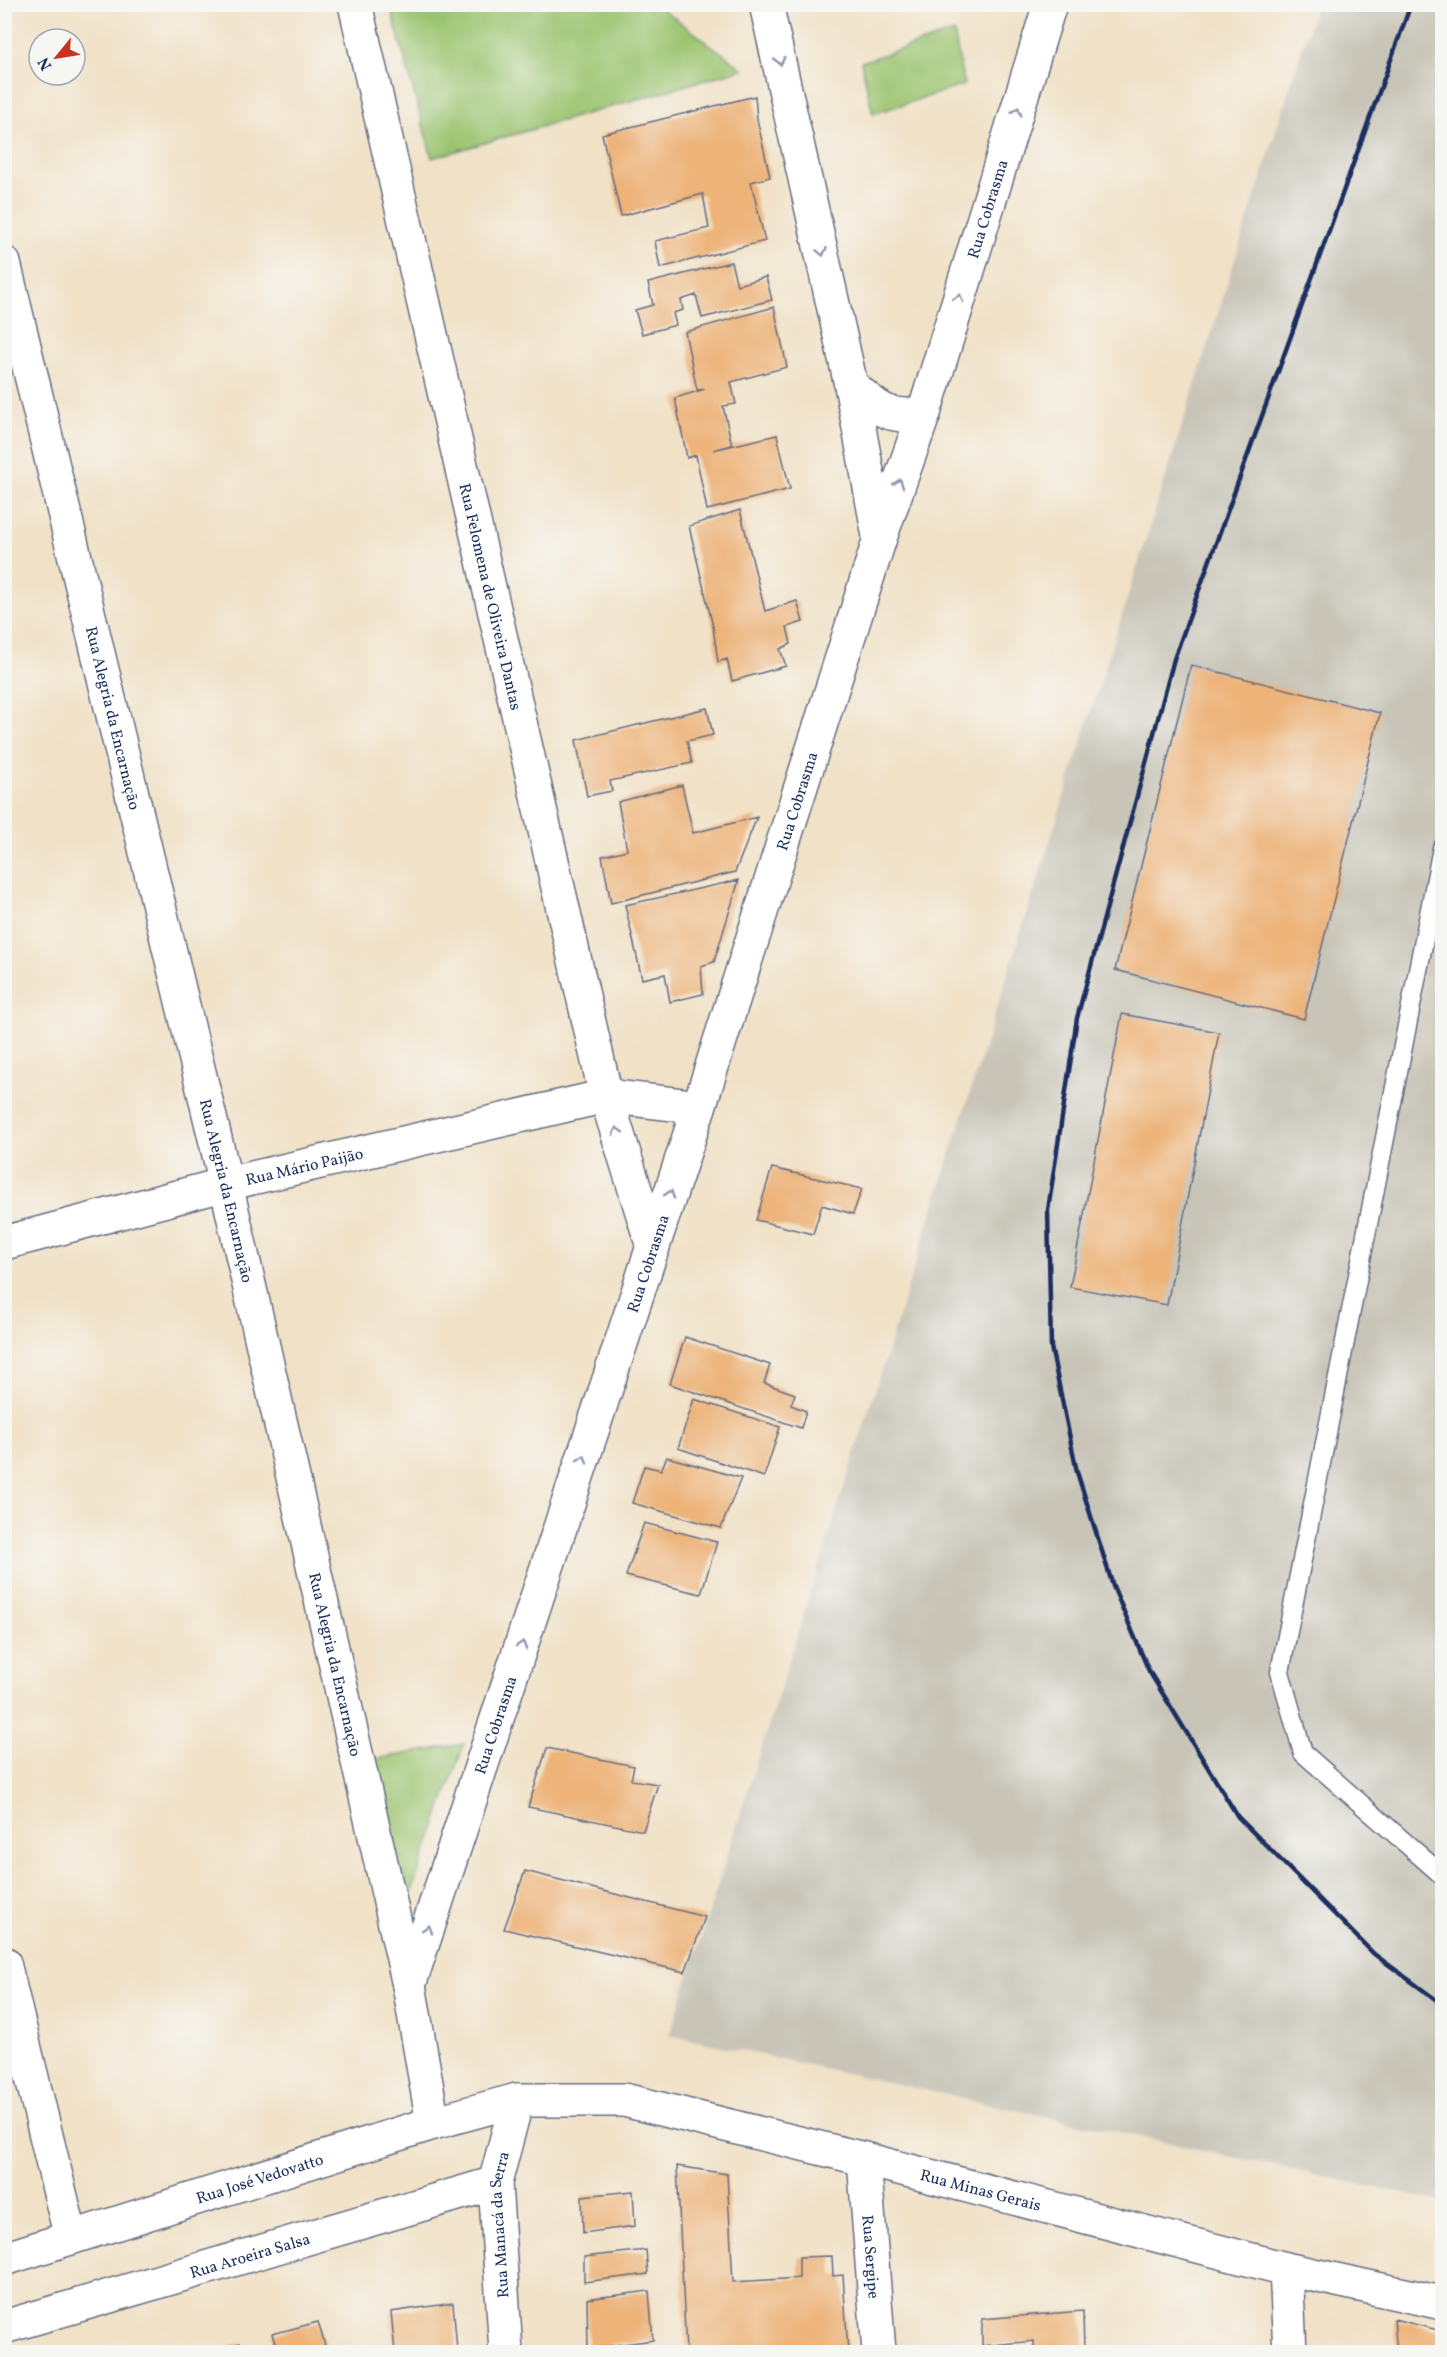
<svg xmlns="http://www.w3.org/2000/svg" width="1447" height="2357" font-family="Vollkorn,serif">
<rect width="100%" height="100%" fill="#f6f6f2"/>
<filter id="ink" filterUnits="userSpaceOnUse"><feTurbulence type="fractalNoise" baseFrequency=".0167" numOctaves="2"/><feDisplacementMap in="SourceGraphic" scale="12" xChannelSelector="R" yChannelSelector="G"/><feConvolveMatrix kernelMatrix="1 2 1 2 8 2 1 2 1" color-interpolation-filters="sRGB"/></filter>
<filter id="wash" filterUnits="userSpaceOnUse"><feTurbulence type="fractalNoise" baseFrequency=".008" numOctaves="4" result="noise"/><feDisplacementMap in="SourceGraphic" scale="24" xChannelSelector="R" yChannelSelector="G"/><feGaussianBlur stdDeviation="1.35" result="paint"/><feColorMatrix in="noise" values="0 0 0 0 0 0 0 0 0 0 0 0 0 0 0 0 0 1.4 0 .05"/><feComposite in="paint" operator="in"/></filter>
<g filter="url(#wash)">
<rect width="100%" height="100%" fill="#f1e1c6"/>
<path fill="#c8c4b8" d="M 1316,5 L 1442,5 L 1442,2202 L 670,2035 Z"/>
<path fill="#9bc470" stroke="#5b7a67" stroke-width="1.5" d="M 390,5 L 657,5 L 743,69 L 432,158 Z
M 954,32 L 964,85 L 873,114 L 861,62 Z
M 464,1744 L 404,1913 L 368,1760 Z"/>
<g id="blocks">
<path fill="#edb379" d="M 755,96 L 757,119 L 770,177 L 751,182 L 765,241 L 660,268 L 655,241 L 709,228 L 703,194 L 621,216 L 602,134 Z
M 731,262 L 737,285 L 766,277 L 772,300 L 702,318 L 696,295 L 681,300 L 683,310 L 673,313 L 676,325 L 642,334 L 635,310 L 653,305 L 648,283 Z
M 774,307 L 787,367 L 731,382 L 736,404 L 723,406 L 732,445 L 713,450 L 777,435 L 790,489 L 707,510 L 696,455 L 687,458 L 675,398 L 705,389 L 697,390 L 685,332 Z
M 740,510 L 765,611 L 797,601 L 803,622 L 787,627 L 791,644 L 780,649 L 786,666 L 732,681 L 727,659 L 718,662 L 713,627 L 689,526 Z
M 1191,665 L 1380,713 L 1304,1019 L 1115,970 Z
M 707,708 L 713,735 L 687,741 L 692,763 L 610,781 L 612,791 L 587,796 L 576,740 Z
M 682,785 L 693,833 L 757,817 L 735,872 L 611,903 L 602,856 L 627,850 L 618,802 Z
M 739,880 L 714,962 L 701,966 L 703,994 L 670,1002 L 665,974 L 642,979 L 625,905 Z
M 1122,1014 L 1219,1032 L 1167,1305 L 1070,1287 Z
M 772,1168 L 862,1189 L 853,1214 L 822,1205 L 813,1234 L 756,1220 Z
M 685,1337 L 770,1365 L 764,1383 L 795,1394 L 791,1405 L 806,1411 L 801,1428 L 670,1384 Z
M 694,1399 L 780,1427 L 764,1477 L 678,1448 Z
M 667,1457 L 741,1478 L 721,1528 L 632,1503 L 644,1466 L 661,1470 Z
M 644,1523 L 717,1542 L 701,1594 L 626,1576 Z
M 547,1748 L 634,1766 L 631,1780 L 658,1784 L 643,1831 L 528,1807 Z
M 525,1871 L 705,1917 L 685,1972 L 504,1929 Z
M 677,2166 L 727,2174 L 733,2282 L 799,2278 L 799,2257 L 832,2256 L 833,2276 L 843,2275 L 848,2352 L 686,2352 Z
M 633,2191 L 635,2226 L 583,2233 L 582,2196 Z
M 646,2250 L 648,2274 L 584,2282 L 584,2257 Z
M 649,2291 L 653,2340 L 588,2349 L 587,2299 Z
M 453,2303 L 457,2350 L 395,2352 L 391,2312 Z
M 1083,2311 L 1084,2352 L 1034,2352 L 1034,2341 L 982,2346 L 982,2319 Z
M 1394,2319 L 1442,2331 L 1442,2352 L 1397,2352 Z
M 318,2322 L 327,2352 L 278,2352 L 272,2334 Z
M 240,2343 L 243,2352 L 211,2352 L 218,2349 Z"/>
</g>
</g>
<g filter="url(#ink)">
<use href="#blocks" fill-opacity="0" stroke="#666d82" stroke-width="1.5"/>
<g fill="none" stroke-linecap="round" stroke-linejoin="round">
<g stroke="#666d82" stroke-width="21">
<path id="service" d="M 1442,848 L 1280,1672 L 1303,1753 L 1442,1875"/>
</g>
<g stroke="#666d82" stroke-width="36">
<g id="minor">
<path id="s1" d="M 355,4 L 606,1096 L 699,1107"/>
<path d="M 766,4 L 851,385 L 879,536"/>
<path id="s2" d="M 4,263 L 226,1184 L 409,1985 L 433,2123"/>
<path d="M 851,385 C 878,408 887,420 924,413"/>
<path id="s3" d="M 4,1243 L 226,1184 L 606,1096 L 653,1247"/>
<path d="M 4,1963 L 71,2238"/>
<path id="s4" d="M 409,1985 L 699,1107 L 880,538 L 924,413 L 1050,4"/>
<path id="s5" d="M 864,2159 L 879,2352"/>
<path d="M 1286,2269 L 1290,2352"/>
<path id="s6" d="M 4,2327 L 495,2183"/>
<path id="s7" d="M 506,2352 L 495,2183 L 517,2100"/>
</g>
</g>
<g stroke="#666d82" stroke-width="36">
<g id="tertiary">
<path id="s8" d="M 4,2259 L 433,2123 L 517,2100 L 624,2100 L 864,2159 L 1286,2269 L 1442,2303"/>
</g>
</g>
<use href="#service" stroke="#fff" stroke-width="18"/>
<use href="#minor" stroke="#fff" stroke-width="33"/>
<use href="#tertiary" stroke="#fff" stroke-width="33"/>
<path stroke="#1b2f5e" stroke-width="4.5" d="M 1411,4 L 1174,659 L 1077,1018 L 1048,1210 L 1051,1347 L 1077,1472 L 1113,1586 L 1149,1671 L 1238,1817 L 1374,1954 L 1442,2004"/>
</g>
<defs><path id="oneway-chevron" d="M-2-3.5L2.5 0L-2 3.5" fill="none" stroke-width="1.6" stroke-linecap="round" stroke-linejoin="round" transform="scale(1.5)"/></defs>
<g stroke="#8d97ae">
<use href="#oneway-chevron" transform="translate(780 61) rotate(77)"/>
<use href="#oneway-chevron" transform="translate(1017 111) rotate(-73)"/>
<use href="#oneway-chevron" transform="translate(822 252) rotate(78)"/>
<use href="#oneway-chevron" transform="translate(959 298) rotate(-73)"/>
<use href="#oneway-chevron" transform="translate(899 483) rotate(-71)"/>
<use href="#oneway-chevron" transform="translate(617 1131) rotate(-107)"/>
<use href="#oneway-chevron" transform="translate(670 1194) rotate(-72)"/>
<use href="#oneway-chevron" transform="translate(583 1459) rotate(-72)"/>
<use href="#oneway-chevron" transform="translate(522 1645) rotate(-72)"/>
<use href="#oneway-chevron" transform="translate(428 1929) rotate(-72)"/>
</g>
</g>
<g text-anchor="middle" stroke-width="6" stroke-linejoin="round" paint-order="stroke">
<g font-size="16" fill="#1b2f5e" stroke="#f6f6f2">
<text dy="6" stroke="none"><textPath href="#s4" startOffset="1868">Rua Cobrasma</textPath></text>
<text dy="6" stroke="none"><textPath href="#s1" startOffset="608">Rua Felomena de Oliveira Dantas</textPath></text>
<text dy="6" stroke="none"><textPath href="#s2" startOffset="468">Rua Alegria da Encarnação</textPath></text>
<text dy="6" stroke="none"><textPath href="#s4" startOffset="1246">Rua Cobrasma</textPath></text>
<text dy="6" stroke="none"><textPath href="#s3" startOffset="310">Rua Mário Paijão</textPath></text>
<text dy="6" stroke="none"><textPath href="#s2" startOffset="954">Rua Alegria da Encarnação</textPath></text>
<text dy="6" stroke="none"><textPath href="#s4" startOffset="760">Rua Cobrasma</textPath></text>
<text dy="6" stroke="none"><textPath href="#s2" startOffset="1440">Rua Alegria da Encarnação</textPath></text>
<text dy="6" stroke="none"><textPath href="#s4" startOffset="274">Rua Cobrasma</textPath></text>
<text dy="6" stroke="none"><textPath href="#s8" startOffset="268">Rua José Vedovatto</textPath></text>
<text dy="6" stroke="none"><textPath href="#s8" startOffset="1012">Rua Minas Gerais</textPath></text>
<text dy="6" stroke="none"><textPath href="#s7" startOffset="128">Rua Manacá da Serra</textPath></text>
<text dy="6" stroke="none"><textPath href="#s6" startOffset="256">Rua Aroeira Salsa</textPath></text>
<text dy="6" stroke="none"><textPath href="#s5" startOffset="98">Rua Sergipe</textPath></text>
</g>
</g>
<rect width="1447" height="2357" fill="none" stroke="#f6f6f2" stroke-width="24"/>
<g transform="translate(57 57) rotate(240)"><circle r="28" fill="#f6f6f2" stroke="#9ea6b7" stroke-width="1.5"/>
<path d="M0-4.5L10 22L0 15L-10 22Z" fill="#c8321e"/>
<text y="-9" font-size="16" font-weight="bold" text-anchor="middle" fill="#1b2f5e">N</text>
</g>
</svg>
